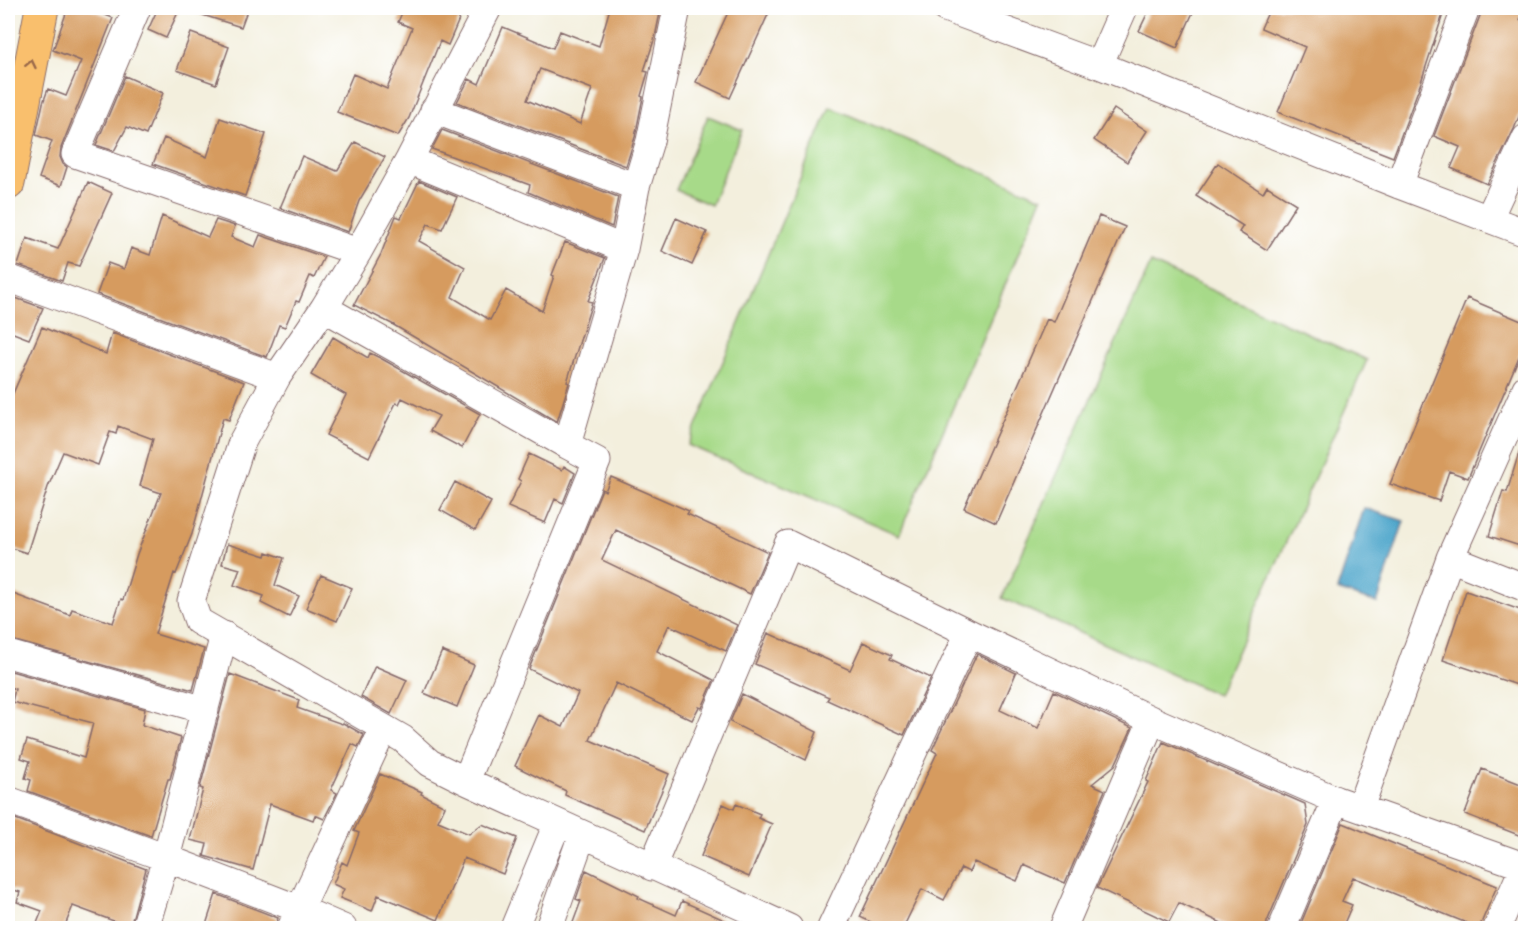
<svg xmlns="http://www.w3.org/2000/svg" width="1533" height="936" font-family="'IM FELL English',serif">
<rect width="100%" height="100%" fill="#fff"/>
<filter id="ink" filterUnits="userSpaceOnUse"><feTurbulence type="fractalNoise" baseFrequency=".0167" numOctaves="2"/><feDisplacementMap in="SourceGraphic" scale="12" xChannelSelector="R" yChannelSelector="G"/><feConvolveMatrix kernelMatrix="1 2 1 2 8 2 1 2 1" color-interpolation-filters="sRGB"/></filter>
<filter id="wash" filterUnits="userSpaceOnUse"><feTurbulence type="fractalNoise" baseFrequency=".008" numOctaves="4" result="noise"/><feDisplacementMap in="SourceGraphic" scale="24" xChannelSelector="R" yChannelSelector="G"/><feGaussianBlur stdDeviation="1.35" result="paint"/><feColorMatrix in="noise" values="0 0 0 0 0 0 0 0 0 0 0 0 0 0 0 0 0 1.4 0 .05"/><feComposite in="paint" operator="in"/></filter>
<g filter="url(#wash)">
<rect width="100%" height="100%" fill="#f3efdd"/>
<path fill="#a7da89" stroke="#787c5a" stroke-width="1.5" d="M 830,107 L 1042,198 L 899,535 L 688,445 Z
M 708,116 L 742,130 L 711,205 L 676,190 Z
M 1151,263 L 1367,360 L 1218,695 L 1002,598 Z"/>
<path fill="#4ea6cb" stroke="#4c627b" stroke-width="1.5" d="M 1364,508 L 1404,521 L 1377,603 L 1337,590 Z"/>
<g id="blocks">
<path fill="#d69b5f" fill-rule="evenodd" d="M 68,8 L 87,8 L 113,18 L 61,148 L 60,157 L 63,164 L 67,167 L 61,186 L 39,178 L 52,141 L 36,135 L 43,103 L 48,89 L 66,96 L 81,61 L 53,50 Z
M 158,8 L 180,8 L 166,38 L 148,30 Z
M 194,8 L 248,8 L 241,27 L 193,12 Z
M 404,8 L 464,8 L 448,45 L 440,41 L 409,118 L 398,136 L 337,112 L 353,74 L 387,89 L 412,28 L 398,22 Z
M 610,8 L 661,8 L 655,37 L 644,71 L 648,72 L 641,96 L 643,97 L 635,137 L 626,166 L 457,102 L 469,79 L 479,84 L 503,27 L 553,48 L 560,31 L 599,46 ZM 540,69 L 592,89 L 580,124 L 527,100 Z
M 730,8 L 771,8 L 730,98 L 696,82 Z
M 1150,8 L 1195,8 L 1177,48 L 1139,31 Z
M 1270,8 L 1445,8 L 1421,82 L 1393,157 L 1278,112 L 1305,47 L 1261,28 Z
M 1483,8 L 1512,8 L 1523,12 L 1520,20 L 1526,23 L 1526,99 L 1514,129 L 1487,184 L 1451,168 L 1460,147 L 1434,136 Z
M 191,33 L 229,47 L 216,84 L 177,70 Z
M 125,76 L 163,93 L 146,135 L 127,127 L 114,151 L 96,145 Z
M 1114,109 L 1147,131 L 1127,162 L 1094,140 Z
M 220,118 L 266,134 L 245,196 L 153,164 L 164,138 L 207,157 Z
M 442,130 L 618,197 L 612,227 L 528,192 L 530,185 L 432,149 Z
M 355,142 L 385,157 L 359,201 L 348,232 L 280,208 L 302,156 L 337,171 Z
M 1218,163 L 1263,193 L 1267,186 L 1296,204 L 1267,250 L 1239,232 L 1243,226 L 1196,196 Z
M 419,181 L 457,197 L 442,229 L 428,224 L 419,241 L 465,267 L 452,297 L 490,320 L 506,290 L 542,311 L 554,276 L 552,275 L 565,242 L 605,258 L 588,301 L 592,302 L 567,382 L 569,383 L 557,422 L 392,324 L 354,305 L 381,254 L 396,216 L 401,218 Z
M 88,182 L 112,193 L 79,266 L 68,263 L 62,281 L 18,265 L 27,238 L 58,249 Z
M 162,216 L 208,237 L 216,220 L 235,226 L 231,237 L 255,247 L 260,235 L 324,257 L 314,278 L 310,276 L 299,302 L 296,301 L 285,327 L 279,325 L 267,357 L 97,294 L 108,263 L 124,269 L 131,248 L 150,255 Z
M 1099,216 L 1125,227 L 996,523 L 964,508 L 1047,319 L 1054,322 Z
M 676,218 L 707,232 L 692,265 L 662,251 Z
M 10,296 L 43,308 L 29,339 L 8,331 L 8,301 Z
M 1467,298 L 1526,323 L 1526,340 L 1468,478 L 1449,471 L 1439,501 L 1390,484 Z
M 42,327 L 106,354 L 112,333 L 244,382 L 229,420 L 223,418 L 192,534 L 176,574 L 174,573 L 155,634 L 204,649 L 193,690 L 8,639 L 8,592 L 70,615 L 72,609 L 113,623 L 121,599 L 123,600 L 137,554 L 161,493 L 140,486 L 153,439 L 118,426 L 116,434 L 110,432 L 98,465 L 63,452 L 48,487 L 27,553 L 8,547 L 8,405 Z
M 333,337 L 368,358 L 370,353 L 382,359 L 480,414 L 462,448 L 430,431 L 439,416 L 402,398 L 399,404 L 396,403 L 369,457 L 326,435 L 346,395 L 311,375 Z
M 1521,446 L 1526,447 L 1526,548 L 1489,536 L 1503,491 L 1507,492 Z
M 529,454 L 562,470 L 564,466 L 575,473 L 563,503 L 555,499 L 545,523 L 508,507 L 521,481 L 518,479 Z
M 611,477 L 689,511 L 687,514 L 768,552 L 750,594 L 616,530 L 602,560 L 737,625 L 726,651 L 669,625 L 657,651 L 714,680 L 702,708 L 699,707 L 692,720 L 616,683 L 590,740 L 669,774 L 645,830 L 565,795 L 566,791 L 515,766 L 539,715 L 563,727 L 578,693 L 529,669 L 602,489 L 605,491 Z
M 455,482 L 491,502 L 475,530 L 440,510 Z
M 227,544 L 266,556 L 267,552 L 284,558 L 275,585 L 299,596 L 289,617 L 261,603 L 264,596 L 234,585 L 240,569 L 222,564 Z
M 321,575 L 352,588 L 337,621 L 306,608 Z
M 1466,591 L 1526,612 L 1526,688 L 1443,660 Z
M 768,633 L 850,670 L 863,642 L 892,655 L 890,659 L 931,678 L 904,735 L 827,700 L 829,697 L 755,664 Z
M 442,651 L 474,665 L 457,707 L 424,693 Z
M 977,654 L 1016,673 L 1000,710 L 1038,728 L 1054,691 L 1132,728 L 1115,765 L 1092,784 L 1105,790 L 1065,883 L 1024,865 L 1017,881 L 974,862 L 969,872 L 961,868 L 944,900 L 922,889 L 903,928 L 883,928 L 860,917 L 937,753 L 932,750 Z
M 375,666 L 407,680 L 391,714 L 361,697 Z
M 11,671 L 145,709 L 142,725 L 181,738 L 170,779 L 168,779 L 151,836 L 28,791 L 31,780 L 25,778 L 30,761 L 21,758 L 27,740 L 84,758 L 93,723 L 12,702 L 15,689 L 8,687 Z
M 230,674 L 299,700 L 297,708 L 342,724 L 343,723 L 364,735 L 358,747 L 352,744 L 331,790 L 337,793 L 324,819 L 315,815 L 313,820 L 270,804 L 253,870 L 204,856 L 207,844 L 190,840 L 203,789 L 200,788 Z
M 742,694 L 817,732 L 806,760 L 730,722 Z
M 1163,742 L 1305,804 L 1308,825 L 1267,922 L 1266,928 L 1232,928 L 1179,903 L 1169,922 L 1097,888 L 1148,782 L 1146,781 Z
M 1482,769 L 1526,786 L 1526,838 L 1465,814 Z
M 380,774 L 422,792 L 421,794 L 445,806 L 438,821 L 469,834 L 482,824 L 517,838 L 503,874 L 464,858 L 438,920 L 378,895 L 372,911 L 340,898 L 344,889 L 333,884 L 342,862 L 347,865 L 359,833 L 354,831 Z
M 723,804 L 734,809 L 736,804 L 760,814 L 758,818 L 772,824 L 749,877 L 701,856 Z
M 13,818 L 146,869 L 130,927 L 73,906 L 64,928 L 35,928 L 42,911 L 17,902 L 20,892 L 8,888 L 8,831 Z
M 1343,823 L 1497,886 L 1479,928 L 1353,877 L 1342,901 L 1352,905 L 1342,928 L 1299,928 Z
M 586,870 L 639,896 L 638,898 L 676,915 L 682,901 L 742,928 L 571,928 L 581,901 L 576,899 Z
M 216,894 L 278,918 L 275,928 L 205,928 Z"/>
</g>
</g>
<g filter="url(#ink)">
<use href="#blocks" fill-opacity="0" stroke="#856869" stroke-width="1.5"/>
<g fill="none" stroke-linecap="round" stroke-linejoin="round">
<g stroke="#856869" stroke-width="29">
<path id="minor" d="M 137,8 L 75,154 L 358,252
M 488,8 L 409,160 L 358,252 L 324,308 L 277,377 L 242,442 L 191,601 L 198,621 L 403,739 L 430,763 L 466,781 L 789,928
M 945,8 L 1099,65 L 1399,185 L 1526,233
M 1099,65 L 1124,8
M 434,110 L 636,187
M 409,160 L 624,249
M 1399,185 L 1466,8
M 1489,218 L 1526,138
M 8,278 L 277,377
M 324,308 L 567,445 L 624,249 L 636,187 L 650,141 L 677,8
M 1450,558 L 1526,588
M 8,654 L 205,710
M 466,781 L 597,461 L 567,445
M 8,800 L 166,858 L 224,635
M 1360,808 L 1450,558 L 1526,388
M 652,867 L 788,544 L 969,633 L 1152,720 L 1336,800 L 1526,867
M 145,928 L 166,858 L 299,909 L 343,928
M 291,928 L 384,728
M 514,928 L 557,824
M 549,928 L 582,835
M 831,928 L 969,633
M 1063,928 L 1152,720
M 1282,928 L 1336,800
M 1497,928 L 1524,866"/>
</g>
<g stroke="#856869" stroke-width="35">
<path id="major" d="M 8,183 L 42,8"/>
</g>
<use href="#minor" stroke="#fff" stroke-width="27"/>
<use href="#major" stroke="#f9bf6d" stroke-width="33"/>
</g>
<defs><path id="oneway-chevron" d="M-2-3.5L2.5 0L-2 3.5" fill="none" stroke-width="1.6" stroke-linecap="round" stroke-linejoin="round" transform="scale(1.5)"/></defs>
<use stroke="#996749" href="#oneway-chevron" transform="translate(31 64) rotate(-78)"/>
</g>
<rect width="1533" height="936" fill="none" stroke="#fff" stroke-width="30"/>
</svg>
